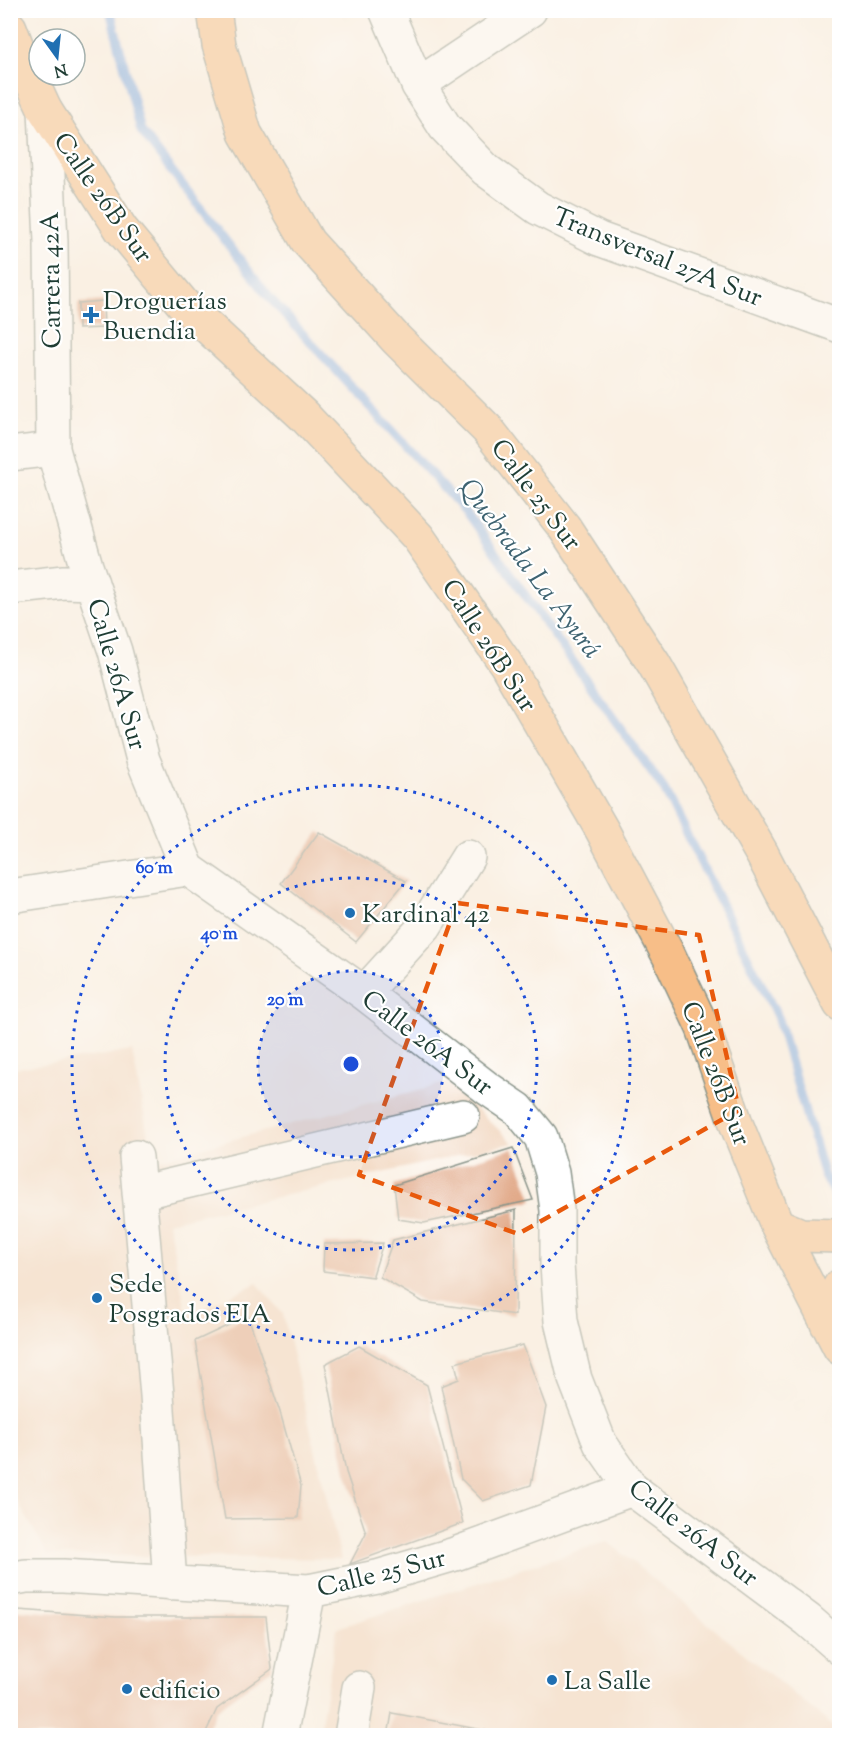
<svg xmlns="http://www.w3.org/2000/svg" width="850" height="1746" font-family="'Sorts Mill Goudy',serif">
<rect width="100%" height="100%" fill="#fff"/>
<filter id="ink" filterUnits="userSpaceOnUse"><feTurbulence type="fractalNoise" baseFrequency=".0167" numOctaves="2"/><feDisplacementMap in="SourceGraphic" scale="12" xChannelSelector="R" yChannelSelector="G"/><feConvolveMatrix kernelMatrix="1 2 1 2 8 2 1 2 1" color-interpolation-filters="sRGB"/></filter>
<filter id="wash" filterUnits="userSpaceOnUse"><feTurbulence type="fractalNoise" baseFrequency=".008" numOctaves="4" result="noise"/><feDisplacementMap in="SourceGraphic" scale="24" xChannelSelector="R" yChannelSelector="G"/><feGaussianBlur stdDeviation="1.35" result="paint"/><feColorMatrix in="noise" values="0 0 0 0 0 0 0 0 0 0 0 0 0 0 0 0 0 1.4 0 .05"/><feComposite in="paint" operator="in"/></filter>
<g filter="url(#wash)">
<rect width="100%" height="100%" fill="#faf0e3"/>
<path fill="#f1d5bd" d="M 132,1051 L 153,1161 L 448,1082 L 513,1143 L 168,1222 L 187,1316 L 257,1283 L 283,1314 L 341,1559 L 48,1555 L 11,1490 L 10,1069 Z
M 607,1541 L 840,1732 L 839,1736 L 319,1736 L 337,1628 Z"/>
<g fill="none" stroke-linecap="round" stroke-linejoin="round">
<path stroke="#79a9e3" stroke-width="9" d="M 110,10 L 141,131 L 269,297 L 466,512 L 664,789 L 777,1016 L 824,1176 L 840,1203"/>
</g>
<g id="blocks">
<path fill="#e1a786" d="M 103,301 L 104,328 L 78,329 L 78,303 Z
M 319,832 L 406,881 L 356,942 L 281,883 Z
M 513,1148 L 533,1200 L 424,1223 L 398,1219 L 394,1185 Z
M 516,1210 L 515,1315 L 423,1302 L 380,1277 L 393,1240 Z
M 383,1243 L 373,1275 L 374,1277 L 323,1271 L 324,1244 Z
M 248,1316 L 280,1412 L 301,1486 L 298,1518 L 225,1519 L 195,1341 Z
M 523,1345 L 546,1407 L 531,1485 L 483,1501 L 461,1479 L 441,1386 L 459,1379 L 455,1363 Z
M 359,1346 L 427,1385 L 463,1523 L 350,1564 L 366,1533 L 346,1472 L 325,1364 Z
M 18,1610 L 115,1617 L 266,1617 L 272,1669 L 217,1709 L 204,1736 L 10,1736 L 10,1611 Z
M 392,1713 L 505,1734 L 505,1736 L 388,1736 Z"/>
</g>
</g>
<g filter="url(#ink)">
<use href="#blocks" fill-opacity="0" stroke="#8c968c" stroke-width="1.5"/>
<g fill="none" stroke-linecap="round" stroke-linejoin="round">
<g stroke="#8c968c" stroke-width="36">
<path id="minor" d="M 386,10 L 418,85 L 445,127 L 486,170 L 538,208 L 599,239 L 840,326
M 418,85 L 530,10
M 45,110 L 51,242 L 53,449 L 86,566 L 115,651 L 143,760 L 188,869 L 364,993 L 487,1088 L 518,1109 L 541,1137 L 552,1173 L 557,1210 L 557,1265 L 561,1321 L 575,1379 L 600,1443 L 632,1489 L 808,1620 L 840,1648
M 10,454 L 53,449
M 10,588 L 64,582 L 92,583
M 10,896 L 188,869
M 364,993 L 425,926 L 468,857
M 136,1157 L 157,1395 L 170,1583
M 139,1193 L 463,1116
M 10,1579 L 26,1576 L 63,1576 L 309,1591 L 377,1577 L 455,1554 L 632,1489
M 280,1736 L 309,1591
M 351,1736 L 359,1688"/>
</g>
<g stroke="#8c968c" stroke-width="36">
<path id="major" d="M 214,10 L 219,45 L 245,133 L 308,242 L 396,339 L 488,430 L 564,527 L 654,664 L 762,854 L 840,1004
M 10,28 L 22,60 L 45,110 L 121,229 L 184,305 L 304,416 L 418,537 L 506,664 L 602,830 L 669,956 L 703,1028 L 737,1126 L 777,1225 L 840,1348
M 777,1225 L 801,1235 L 840,1236
M 827,1324 L 832,1302 L 840,1286"/>
</g>
<path stroke="#8c968c" stroke-width="4" stroke-dasharray="1.5 4.5" stroke-linecap="butt" d="M 835,1380 L 840,1389"/>
<use href="#minor" stroke="#fff" stroke-width="33"/>
<use href="#major" stroke="#f7be88" stroke-width="33"/>
</g>
</g>
<path d="M0 0H850V1746H0ZM 457,903 L 699,935 L 739,1110 L 518,1234 L 359,1175 Z" fill="#faf0e3" fill-opacity=".55" fill-rule="evenodd"/>
<path fill="none" stroke="#e8590c" stroke-width="4.5" stroke-dasharray="12 8" stroke-linejoin="round" d="M 457,903 L 699,935 L 739,1110 L 518,1234 L 359,1175 Z"/>
<circle cx="351" cy="1064" r="93" fill="#1d4ed8" fill-opacity=".12"/>
<g fill="none" stroke="#1d4ed8" stroke-width="3" stroke-dasharray="3 6">
<circle cx="351" cy="1064" r="93"/>
<circle cx="351" cy="1064" r="186"/>
<circle cx="351" cy="1064" r="279"/>
</g>
<g fill="#1f6fb2" stroke="#fff" stroke-width="2">
<path d="M88 306h6v6h6v6h-6v6h-6v-6h-6v-6h6z"/>
<circle cx="350" cy="913" r="6"/>
<circle cx="97" cy="1298" r="6"/>
<circle cx="552" cy="1680" r="6"/>
<circle cx="127" cy="1689" r="6"/>
</g>
<g text-anchor="middle" stroke-width="4.5" stroke-linejoin="round" paint-order="stroke">
<g font-size="26" fill="#1f3d34" stroke="#fff">
<text transform="translate(104 197) rotate(55)" y="9">Calle 26B Sur</text>
<text transform="translate(658 256) rotate(22)" y="9">Transversal 27A Sur</text>
<text transform="translate(50 280) rotate(-91)" y="9">Carrera 42A</text>
<text transform="translate(537 494) rotate(53)" y="9">Calle 25 Sur</text>
<text transform="translate(490 645) rotate(57)" y="9">Calle 26B Sur</text>
<text transform="translate(118 674) rotate(74)" y="9">Calle 26A Sur</text>
<text transform="translate(428 1042) rotate(37)" y="9">Calle 26A Sur</text>
<text transform="translate(717 1073) rotate(69)" y="9">Calle 26B Sur</text>
<text transform="translate(694 1532) rotate(38)" y="9">Calle 26A Sur</text>
<text transform="translate(381 1572) rotate(-14)" y="9">Calle 25 Sur</text>
</g>
<g font-size="26" fill="#1f3d34" stroke="#fff" text-anchor="start">
<text x="103" y="309">Droguerías<tspan x="103" dy="30">Buendia</tspan></text>
<text x="362" y="922">Kardinal 42</text>
<text x="109" y="1292">Sede<tspan x="109" dy="30">Posgrados EIA</tspan></text>
<text x="564" y="1689">La Salle</text>
<text x="139" y="1698">edificio</text>
</g>
<g font-size="27" font-style="italic" fill="#3e6371" stroke="#fff">
<text transform="translate(531 568) rotate(53)" y="9">Quebrada La Ayurá</text>
</g>
</g>
<circle cx="351" cy="1064" r="9" fill="#1d4ed8" stroke="#fff" stroke-width="3"/>
<g font-size="18" text-anchor="middle" font-weight="bold" fill="#1d4ed8" stroke="#fff" stroke-width="4.5" stroke-linejoin="round" paint-order="stroke">
<text x="154" y="873">60 m</text>
<text x="219" y="939">40 m</text>
<text x="285" y="1005">20 m</text>
</g>
<rect width="850" height="1746" fill="none" stroke="#fff" stroke-width="36"/>
<g transform="translate(57 57) rotate(165)"><circle r="28" fill="#ffffff" stroke="#a5b1ae" stroke-width="1.5"/>
<path d="M0-4.5L10 22L0 15L-10 22Z" fill="#1f6fb2"/>
<text y="-9" font-size="16" font-weight="bold" text-anchor="middle" fill="#1f3d34">N</text>
</g>
</svg>
